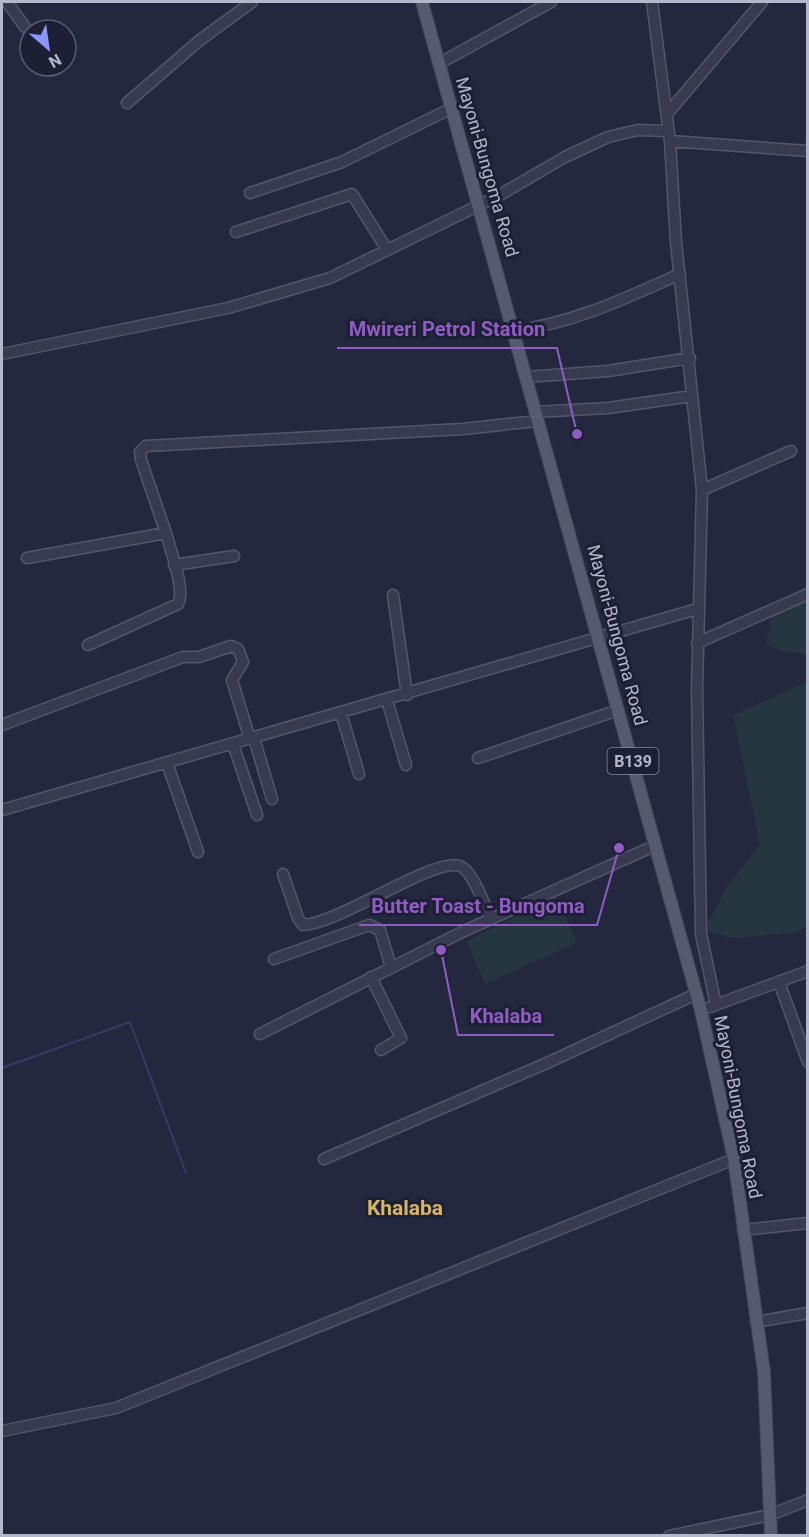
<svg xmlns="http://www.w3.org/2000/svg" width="809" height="1537" font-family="Roboto,sans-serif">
<rect width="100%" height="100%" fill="#24283f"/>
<path fill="#263640" d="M 807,598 L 807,654 L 784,652 L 766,644 L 773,610 Z
M 807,682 L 807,926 L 796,933 L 731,938 L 704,929 L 727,887 L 760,844 L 733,715 Z
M 557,896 L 577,943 L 485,984 L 467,941 Z"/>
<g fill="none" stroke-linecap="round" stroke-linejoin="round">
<path stroke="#353c64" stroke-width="2" d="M 2,1068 L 130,1022 L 186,1173"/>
<g stroke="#53566a" stroke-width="13">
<path id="minor" d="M 7,2 L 25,27
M 652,2 L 670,141 L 676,242 L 702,490 L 697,689 L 701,934 L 716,1005
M 440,63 L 551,2
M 127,103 L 200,40 L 252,2
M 667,114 L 762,2
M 670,141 L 808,151
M 250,193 L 342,162 L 450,109
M 236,232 L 352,194 L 386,248
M 512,331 C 572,324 626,298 680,274
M 2,354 L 228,308 L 330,278 L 498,196 L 565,157 L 608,137 L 638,130 L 668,131
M 526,377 L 608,371 L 690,358
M 535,412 L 608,408 L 692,396
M 702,490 L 791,451
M 27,558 L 166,533 L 141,460 L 140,452 L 146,446 L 463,429 L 536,421
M 174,565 L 234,556
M 393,595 L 407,695
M 697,643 L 808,594
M 88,645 L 178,604 C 186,590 170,549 166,533
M 387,700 L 406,765
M 341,713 L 359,774
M 2,725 L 183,657 L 199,657 L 231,646 L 238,649 L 243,662 L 232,680 L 250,739
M 254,738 L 272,799
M 233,744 L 257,815
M 478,758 L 618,710
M 167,763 L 198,852
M 2,810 L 697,609
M 283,874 L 298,918 L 303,925 C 340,924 439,853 462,867 C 474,874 485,906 490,919
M 274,959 L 369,925 L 380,930 L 391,967
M 371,977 L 401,1038 L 381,1050
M 779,982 L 808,1062
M 710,1007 L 808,971
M 260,1034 L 464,931 L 654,846
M 324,1159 L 547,1063 L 696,994
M 743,1230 L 808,1223
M 756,1322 L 808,1313
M 2,1431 L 116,1408 L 734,1159
M 669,1536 L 770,1515 L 808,1500"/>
</g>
<g stroke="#414458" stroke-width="14">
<path id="major" d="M 422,2 L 701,1011 L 734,1159 L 764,1372 L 771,1536"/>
</g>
<use href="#minor" stroke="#383b4f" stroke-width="10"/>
<use href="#major" stroke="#565a6f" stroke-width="12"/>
</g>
<g text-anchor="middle" stroke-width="6" stroke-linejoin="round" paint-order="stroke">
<rect fill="#1d2034" stroke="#87899d" stroke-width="1.5" x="607.5" y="748" width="51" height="26" rx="4.5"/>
<g font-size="16" font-weight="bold" fill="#b4b6ca">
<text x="633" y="767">B139</text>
</g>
<g font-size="18" fill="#b4b6ca" stroke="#1d2034">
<text transform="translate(487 167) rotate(74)" y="6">Mayoni-Bungoma Road</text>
<text transform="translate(617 635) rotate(75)" y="6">Mayoni-Bungoma Road</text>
<text transform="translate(738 1107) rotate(79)" y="6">Mayoni-Bungoma Road</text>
</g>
<g font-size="21" font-weight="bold" fill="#d7b561" stroke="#1d2034">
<text x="405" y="1215">Khalaba</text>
</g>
</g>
<path fill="none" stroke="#8f5cc3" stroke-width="2" d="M577 434L557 348H337M619 848L597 925H359M441 950L458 1035H554"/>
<g fill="#8f5cc3" stroke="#1d2034" stroke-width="2">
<circle cx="577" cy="434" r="6"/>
<circle cx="619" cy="848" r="6"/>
<circle cx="441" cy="950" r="6"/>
</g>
<g font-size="20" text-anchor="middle" font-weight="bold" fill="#8f5cc3" stroke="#1d2034" stroke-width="6" stroke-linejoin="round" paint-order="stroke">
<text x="447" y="336">Mwireri Petrol Station</text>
<text x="478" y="913">Butter Toast - Bungoma</text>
<text x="506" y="1023">Khalaba</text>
</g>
<rect width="809" height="1537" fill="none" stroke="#b4b6ca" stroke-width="6"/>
<g transform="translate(48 48) rotate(151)"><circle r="28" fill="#1d2034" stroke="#595c70" stroke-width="1.5"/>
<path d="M0-4.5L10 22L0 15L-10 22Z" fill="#8996fa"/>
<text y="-9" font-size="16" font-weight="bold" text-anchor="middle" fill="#b4b6ca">N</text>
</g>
</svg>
